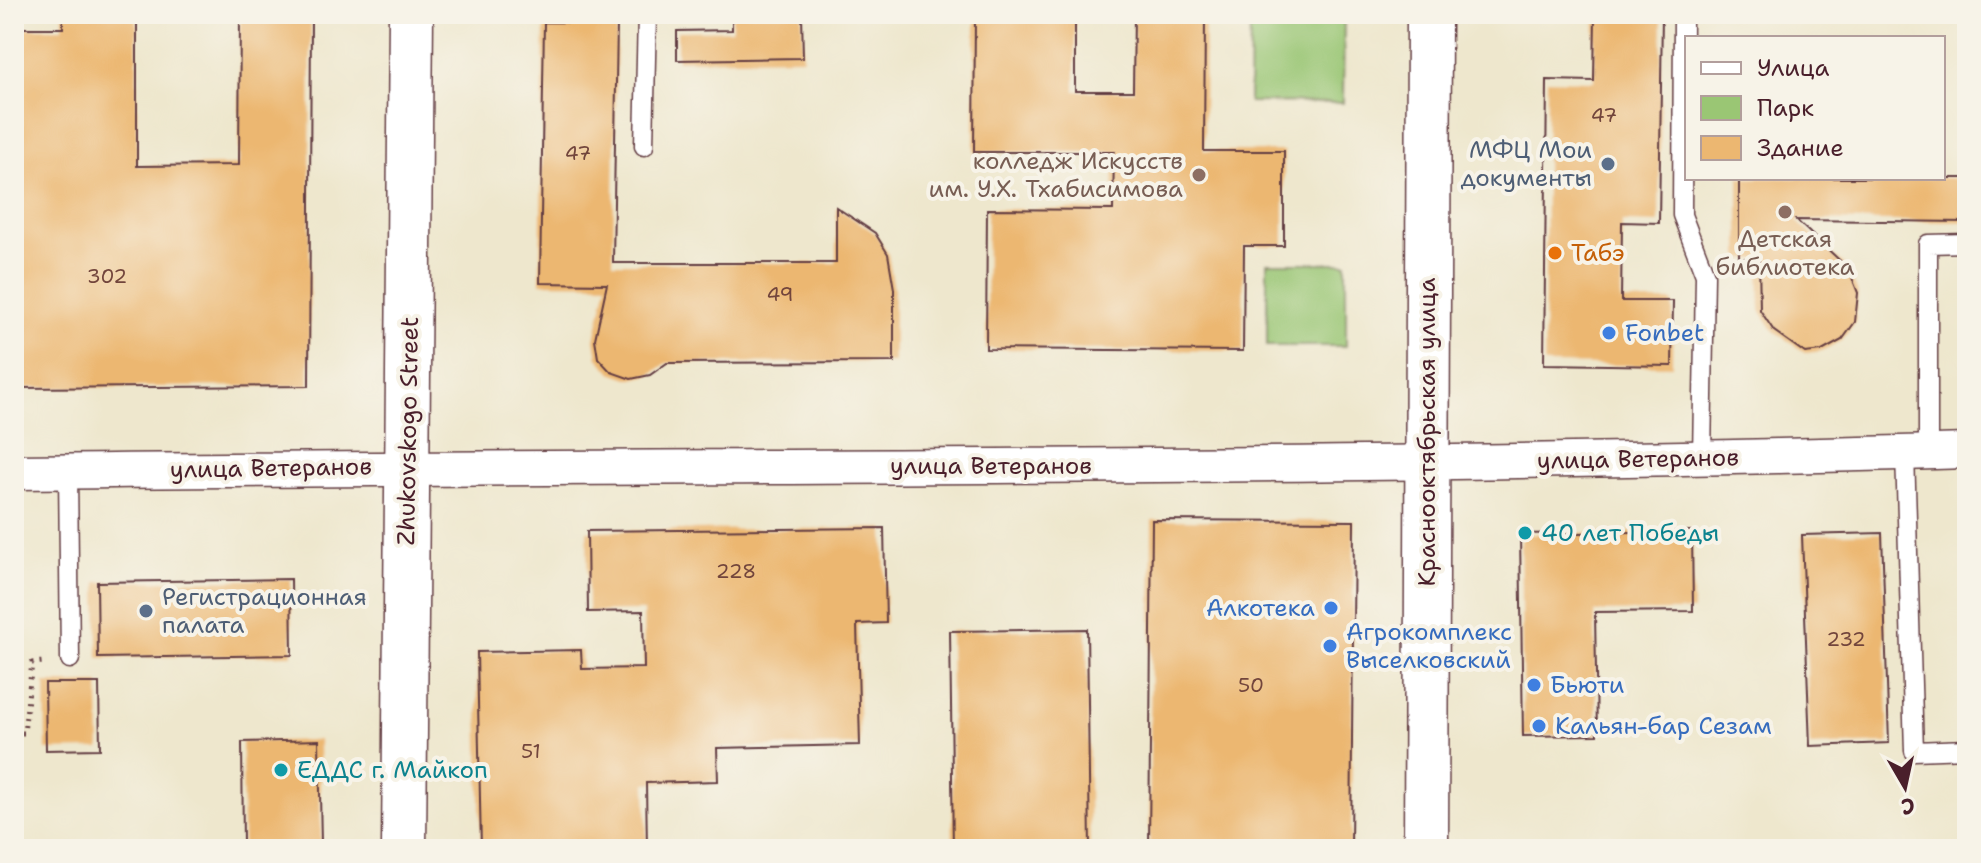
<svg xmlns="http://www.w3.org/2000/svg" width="1981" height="863" font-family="'Shantell Sans',sans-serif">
<rect width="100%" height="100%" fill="#f7f3e8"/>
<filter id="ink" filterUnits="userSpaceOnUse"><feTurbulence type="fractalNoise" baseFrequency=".0125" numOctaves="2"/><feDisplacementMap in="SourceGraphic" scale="16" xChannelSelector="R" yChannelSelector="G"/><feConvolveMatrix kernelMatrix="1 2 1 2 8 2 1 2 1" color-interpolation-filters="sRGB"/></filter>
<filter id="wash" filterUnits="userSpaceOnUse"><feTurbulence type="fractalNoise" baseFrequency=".006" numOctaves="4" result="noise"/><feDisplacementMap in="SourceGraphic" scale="32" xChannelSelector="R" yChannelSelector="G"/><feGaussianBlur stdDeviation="1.8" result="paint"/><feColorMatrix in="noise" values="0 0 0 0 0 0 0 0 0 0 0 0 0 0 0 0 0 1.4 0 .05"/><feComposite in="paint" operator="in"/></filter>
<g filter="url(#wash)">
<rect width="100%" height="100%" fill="#eee7cd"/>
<path fill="#9ac674" stroke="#727250" stroke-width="2" d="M 1250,14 L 1344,14 L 1343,103 L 1249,102 Z
M 1267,263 L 1346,263 L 1346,346 L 1267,346 Z"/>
<g id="blocks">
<path fill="#ecb771" d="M 63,14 L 137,14 L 137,166 L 239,165 L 240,14 L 311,14 L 309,386 L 14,388 L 14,28 L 63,28 Z
M 732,14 L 802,14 L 803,58 L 677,60 L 677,31 L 732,30 Z
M 975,14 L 1075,14 L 1075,91 L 1133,91 L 1134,14 L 1205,14 L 1204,151 L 1284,151 L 1284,246 L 1244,246 L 1243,351 L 986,349 L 987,209 L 1113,210 L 1114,152 L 974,152 Z
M 1595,14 L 1662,14 L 1659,223 L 1622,222 L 1621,301 L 1673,301 L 1672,366 L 1544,364 L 1547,80 L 1594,81 Z
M 544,22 L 617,23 L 613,263 L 836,263 L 836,207 L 875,233 L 888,254 L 894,289 L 894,362 L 667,363 L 650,375 L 631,379 L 611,372 L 598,358 L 595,339 L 607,284 L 540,283 Z
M 1739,178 L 1967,178 L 1967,222 L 1796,220 L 1848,268 L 1858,293 L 1855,322 L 1842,340 L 1822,351 L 1805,353 L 1774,331 L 1760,310 L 1759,259 L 1739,258 Z
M 1152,520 L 1354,521 L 1351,849 L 1149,849 Z
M 884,528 L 886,623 L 857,624 L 860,745 L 717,748 L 718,781 L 646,783 L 647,849 L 481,849 L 477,652 L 581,650 L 582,669 L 644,668 L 643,611 L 588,612 L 587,531 Z
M 1692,531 L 1693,611 L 1595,612 L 1597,735 L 1523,736 L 1520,534 Z
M 1882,533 L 1889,743 L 1810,746 L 1802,535 Z
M 291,579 L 292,655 L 98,658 L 97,582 Z
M 1087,629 L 1090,849 L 953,849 L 950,631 Z
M 45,683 L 99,683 L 100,749 L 46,750 Z
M 319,740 L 321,844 L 243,845 L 242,742 Z"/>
</g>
</g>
<g filter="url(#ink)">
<use href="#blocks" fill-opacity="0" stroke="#633d43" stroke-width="2"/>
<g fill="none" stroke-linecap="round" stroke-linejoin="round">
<g stroke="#633d43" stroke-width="21">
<path id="service" d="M 1683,14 L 1682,215 L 1705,275 L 1702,458
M 644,146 L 647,14
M 1928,452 L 1928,244 L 1967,243
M 1905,453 L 1914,751 L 1967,749
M 68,471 L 70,659"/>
</g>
<g stroke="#633d43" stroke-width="37">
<path id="minor" d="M 14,472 C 665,464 1316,471 1967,451"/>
</g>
<g stroke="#633d43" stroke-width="47">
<path id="tertiary" d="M 404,849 L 411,14
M 1426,849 L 1429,14"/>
</g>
<path stroke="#633d43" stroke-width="5" stroke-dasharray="2 6" stroke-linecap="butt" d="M 14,733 L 24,733 L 32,663 L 43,662"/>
<use href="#service" stroke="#fff" stroke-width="18"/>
<use href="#minor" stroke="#fff" stroke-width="34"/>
<use href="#tertiary" stroke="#fff" stroke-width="44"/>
</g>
</g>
<g fill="#5c6f8a" stroke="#f7f3e8" stroke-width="3">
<circle cx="1608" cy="164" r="8"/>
<circle cx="146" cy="611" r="8"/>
</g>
<g fill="#8d6e63" stroke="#f7f3e8" stroke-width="3">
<circle cx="1199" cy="175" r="8"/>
<circle cx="1785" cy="212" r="8"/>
</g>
<circle fill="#e8710a" stroke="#f7f3e8" stroke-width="3" cx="1555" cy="253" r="8"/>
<g fill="#3f7fe0" stroke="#f7f3e8" stroke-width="3">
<circle cx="1609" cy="333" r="8"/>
<circle cx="1331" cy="608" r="8"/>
<circle cx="1330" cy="646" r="8"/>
<circle cx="1534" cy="685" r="8"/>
<circle cx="1539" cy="726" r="8"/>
</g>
<g fill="#0f9aa8" stroke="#f7f3e8" stroke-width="3">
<circle cx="1525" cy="533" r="8"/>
<circle cx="281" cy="770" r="8"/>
</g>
<g text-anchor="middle" stroke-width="8" stroke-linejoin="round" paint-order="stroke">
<g font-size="20" fill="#72453c">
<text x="1604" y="122">47</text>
<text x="578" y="160">47</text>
<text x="107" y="283">302</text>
<text x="780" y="301">49</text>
<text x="736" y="578">228</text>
<text x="1846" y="646">232</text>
<text x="1251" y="692">50</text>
<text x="531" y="758">51</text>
</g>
<g font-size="24" fill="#4e5e75" stroke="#f7f3e8" text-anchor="end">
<text x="1592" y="158">МФЦ Мои<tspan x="1592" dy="28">документы</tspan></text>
<text x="162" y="605" text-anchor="start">Регистрационная<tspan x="162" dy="28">палата</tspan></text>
</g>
<g font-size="24" fill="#785e54" stroke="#f7f3e8" text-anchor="end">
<text x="1183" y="169">колледж Искусств<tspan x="1183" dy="28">им. У.Х. Тхабисимова</tspan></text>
<text x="1785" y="247" text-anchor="middle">Детская<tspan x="1785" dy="28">библиотека</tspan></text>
</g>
<g font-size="24" fill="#c56008" stroke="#f7f3e8" text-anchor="start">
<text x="1571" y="261">Табэ</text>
</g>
<g font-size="24" fill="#366cbe" stroke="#f7f3e8" text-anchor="start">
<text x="1625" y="341">Fonbet</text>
<text x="1315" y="616" text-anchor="end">Алкотека</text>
<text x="1346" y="640">Агрокомплекс<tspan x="1346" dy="28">Выселковский</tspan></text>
<text x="1550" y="693">Бьюти</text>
<text x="1555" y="734">Кальян-бар Сезам</text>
</g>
<g font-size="24" fill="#4a1f2b" stroke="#f7f3e8">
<text transform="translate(408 431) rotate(-89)" y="8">Zhukovskogo Street</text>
<text transform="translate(1427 432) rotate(-90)" y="8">Краснооктябрьская улица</text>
<text transform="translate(1638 459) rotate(-1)" y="8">улица Ветеранов</text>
<text x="991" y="474">улица Ветеранов</text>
<text transform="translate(271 468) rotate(-1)" y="8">улица Ветеранов</text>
</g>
<g font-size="24" fill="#0d838f" stroke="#f7f3e8" text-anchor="start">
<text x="1541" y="541">40 лет Победы</text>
<text x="297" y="778">ЕДДС г. Майкоп</text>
</g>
</g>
<rect width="1981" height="863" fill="none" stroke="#f7f3e8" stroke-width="48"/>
<rect x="1685" y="36" width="260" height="144" fill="#f7f3e8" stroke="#b29e9c" stroke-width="2"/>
<rect x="1701" y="62" width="40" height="12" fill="#ffffff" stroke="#b29e9c" stroke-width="2"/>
<text x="1757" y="76" font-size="24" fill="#4a1f2b">Улица</text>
<rect x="1701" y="96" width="40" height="24" fill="#9ac674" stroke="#b29e9c" stroke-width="2"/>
<text x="1757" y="116" font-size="24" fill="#4a1f2b">Парк</text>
<rect x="1701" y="136" width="40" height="24" fill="#ecb771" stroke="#b29e9c" stroke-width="2"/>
<text x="1757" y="156" font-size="24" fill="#4a1f2b">Здание</text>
<g transform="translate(1905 787) rotate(171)" stroke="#f7f3e8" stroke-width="6" paint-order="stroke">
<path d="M0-6L14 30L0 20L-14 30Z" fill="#4a1f2b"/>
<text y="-12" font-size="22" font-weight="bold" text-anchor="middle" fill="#4a1f2b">С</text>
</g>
</svg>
